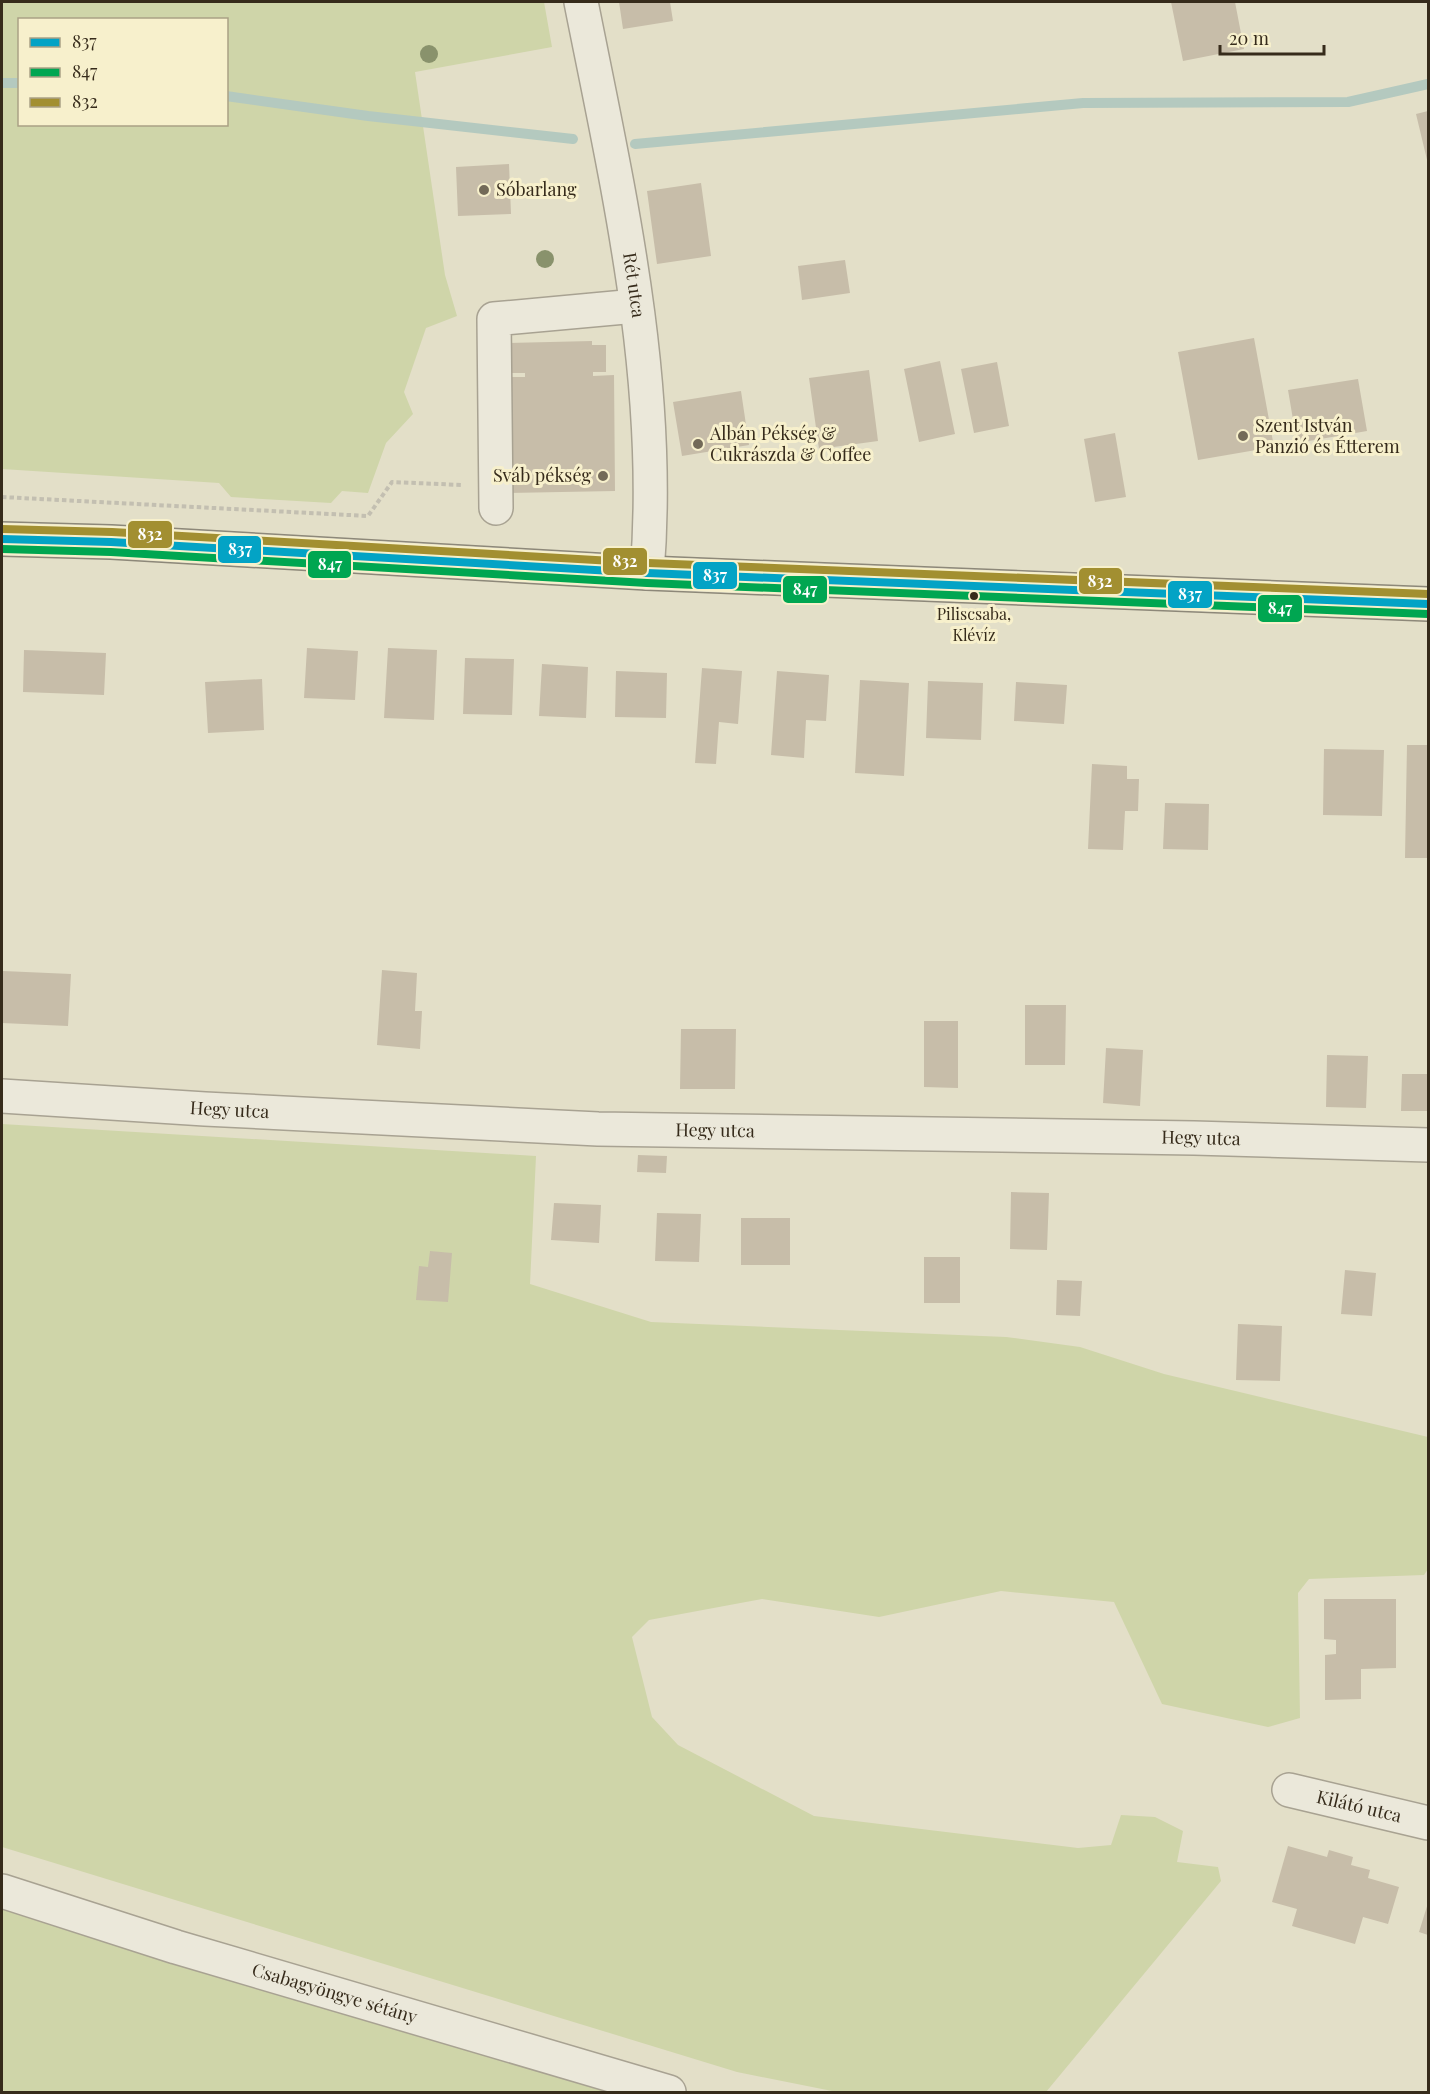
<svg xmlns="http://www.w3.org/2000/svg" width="1430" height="2094" font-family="'Playfair Display',serif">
<rect width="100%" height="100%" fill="#e3dfc8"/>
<path fill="#cfd5a9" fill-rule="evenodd" d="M 2,2 L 544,2 L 552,47 L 415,72 L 445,275 L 457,316 L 426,328 L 404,392 L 413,414 L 386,443 L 368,493 L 342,491 L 331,503 L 231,497 L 219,483 L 2,469 ZM 20,20 L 226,20 L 226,124 L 20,124 Z
M 2,1124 L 536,1156 L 530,1284 L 651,1322 L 1006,1337 L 1080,1347 L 1164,1374 L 1428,1437 L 1428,1569 L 1424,1575 L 1309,1579 L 1298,1593 L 1300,1718 L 1268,1727 L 1162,1704 L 1114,1602 L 1001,1591 L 879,1617 L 762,1599 L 649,1620 L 632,1637 L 652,1717 L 678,1745 L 814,1816 L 1078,1848 L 1111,1845 L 1121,1815 L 1155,1817 L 1183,1831 L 1177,1862 L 1218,1867 L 1221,1881 L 1046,2092 L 837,2092 L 737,2072 L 2,1847 Z
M 2,1891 L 669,2092 L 2,2092 Z"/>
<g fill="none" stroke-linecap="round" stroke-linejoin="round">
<path stroke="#b4c9bf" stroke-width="10" d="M 2,83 L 20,83
M 226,96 L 368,116 L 573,139
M 635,144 L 1083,103 L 1348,102 L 1428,84"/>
</g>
<path fill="#c7bda9" d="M 619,2 L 670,2 L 673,21 L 623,29 Z
M 1171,2 L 1235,2 L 1244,49 L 1183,61 Z
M 1428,111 L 1428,164 L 1416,114 Z
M 509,164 L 511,214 L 458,216 L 456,167 Z
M 701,183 L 711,256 L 657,264 L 647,191 Z
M 845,260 L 850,293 L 802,300 L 798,266 Z
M 1254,338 L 1274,447 L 1198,460 L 1178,352 Z
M 592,341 L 592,345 L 606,345 L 606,372 L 593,372 L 593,376 L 614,375 L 615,491 L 506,493 L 504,377 L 525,377 L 525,373 L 508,373 L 508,343 Z
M 940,361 L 955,434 L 919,442 L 904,369 Z
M 997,362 L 1009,426 L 974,433 L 961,369 Z
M 869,370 L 878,441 L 819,449 L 809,378 Z
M 1358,379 L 1367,431 L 1297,443 L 1288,390 Z
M 741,391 L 749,445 L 682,456 L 673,402 Z
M 1115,433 L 1126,497 L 1095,502 L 1084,439 Z
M 307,648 L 358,651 L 355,700 L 304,698 Z
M 388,648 L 437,650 L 434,720 L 384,718 Z
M 24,650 L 106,653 L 104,695 L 23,692 Z
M 465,658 L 514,659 L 512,715 L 463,714 Z
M 542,664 L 588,667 L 586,718 L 539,716 Z
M 702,668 L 742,671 L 738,724 L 719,722 L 716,764 L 695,763 Z
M 616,671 L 667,673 L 666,718 L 615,717 Z
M 777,671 L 829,675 L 826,721 L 806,720 L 804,758 L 771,755 Z
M 262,679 L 264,730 L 208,733 L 205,682 Z
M 860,680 L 909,683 L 904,776 L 855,773 Z
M 928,681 L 983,683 L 981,740 L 926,738 Z
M 1016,682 L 1067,685 L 1064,724 L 1014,721 Z
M 1407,745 L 1428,745 L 1428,858 L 1405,858 Z
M 1324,749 L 1384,750 L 1382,816 L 1323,815 Z
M 1092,764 L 1127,766 L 1127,779 L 1139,779 L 1138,811 L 1125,811 L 1123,850 L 1088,849 Z
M 1165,803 L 1209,804 L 1208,850 L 1163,849 Z
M 382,970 L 417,973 L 415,1011 L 422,1011 L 420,1049 L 377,1045 Z
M 3,971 L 71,974 L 68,1026 L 2,1023 Z
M 1025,1005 L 1066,1005 L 1065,1065 L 1025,1065 Z
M 924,1021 L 958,1021 L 958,1088 L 924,1087 Z
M 681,1029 L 736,1029 L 735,1089 L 680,1089 Z
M 1106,1048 L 1143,1050 L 1140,1106 L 1103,1103 Z
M 1327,1055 L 1368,1056 L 1366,1108 L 1326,1107 Z
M 1402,1074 L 1428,1074 L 1428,1111 L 1401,1111 Z
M 638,1155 L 667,1156 L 666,1173 L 637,1172 Z
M 1011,1192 L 1049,1193 L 1047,1250 L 1010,1249 Z
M 554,1203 L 601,1205 L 599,1243 L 551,1240 Z
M 657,1213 L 701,1214 L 699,1262 L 655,1261 Z
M 741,1218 L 790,1218 L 790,1265 L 741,1265 Z
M 430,1251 L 452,1253 L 448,1302 L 416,1300 L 419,1266 L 428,1267 Z
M 924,1257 L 960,1257 L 960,1303 L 924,1303 Z
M 1345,1270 L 1376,1273 L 1372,1316 L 1341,1314 Z
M 1057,1280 L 1082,1281 L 1080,1316 L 1056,1315 Z
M 1238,1324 L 1282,1326 L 1280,1381 L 1236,1380 Z
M 1324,1599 L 1396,1599 L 1396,1668 L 1361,1669 L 1361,1699 L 1325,1700 L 1325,1655 L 1336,1654 L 1336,1640 L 1324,1639 Z
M 1288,1846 L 1327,1857 L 1329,1850 L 1353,1857 L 1351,1865 L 1370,1870 L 1368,1878 L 1399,1887 L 1388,1924 L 1363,1917 L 1355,1944 L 1292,1926 L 1297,1909 L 1272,1902 Z
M 1428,1903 L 1428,1935 L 1419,1932 Z"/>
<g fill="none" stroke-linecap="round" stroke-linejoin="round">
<g stroke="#a8a292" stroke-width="36">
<g id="minor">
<path id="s1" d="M 581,2 C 618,188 663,381 647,573"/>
<path d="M 496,508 L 494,319 L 636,306"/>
<path id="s2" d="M 2,1096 L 205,1109 L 598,1129 L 1194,1138 L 1428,1145"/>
<path id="s3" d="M 1289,1790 L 1428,1823"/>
<path id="s4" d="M 2,1891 L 176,1947 L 669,2092"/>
</g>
</g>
<g stroke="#8d8879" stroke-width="36">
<path id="major" d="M 2,539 L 111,542 L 647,573 L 1428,604"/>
</g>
<path stroke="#c3bfb1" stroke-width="4" stroke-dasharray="4.5 3" stroke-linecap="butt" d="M 2,497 L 368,516 L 392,482 L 462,485"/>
<use href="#minor" stroke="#ebe8da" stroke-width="33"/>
<use href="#major" stroke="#e3dfcb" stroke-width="33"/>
<g stroke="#f7f0cc" stroke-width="12">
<path id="bus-1" d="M 2,539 L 111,542 L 647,573 L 1428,604"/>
</g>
<g stroke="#f7f0cc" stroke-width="12">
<path id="bus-2" d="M 2,549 L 111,552 L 647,583 L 1428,614"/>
</g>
<g stroke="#f7f0cc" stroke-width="12">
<path id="bus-3" d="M 2,529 L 112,532 L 648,563 L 1428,594"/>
</g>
<use href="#bus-1" stroke="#03a3c5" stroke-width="8"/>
<use href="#bus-2" stroke="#00a651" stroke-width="8"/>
<use href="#bus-3" stroke="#a28f31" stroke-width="8"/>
</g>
<g fill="#89926c">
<circle cx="429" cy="54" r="9"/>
<circle cx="545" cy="259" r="9"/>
</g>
<g fill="#736a58" stroke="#f7f0cc" stroke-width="2">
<circle cx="484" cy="190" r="6"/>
<circle cx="1243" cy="436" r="6"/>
<circle cx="698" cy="444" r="6"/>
<circle cx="603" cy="476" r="6"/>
</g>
<circle fill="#362b1b" stroke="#f7f0cc" stroke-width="2" cx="974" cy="596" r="5"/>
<g text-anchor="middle" stroke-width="6" stroke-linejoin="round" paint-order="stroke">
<g font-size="16" fill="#362b1b" stroke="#f7f0cc">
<text x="974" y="620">Piliscsaba,<tspan x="974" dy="21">Klévíz</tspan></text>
</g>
<g font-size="18" fill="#362b1b" stroke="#f7f0cc" text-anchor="start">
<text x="496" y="196">Sóbarlang</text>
<text x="1255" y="432">Szent István<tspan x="1255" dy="21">Panzió és Étterem</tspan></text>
<text x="710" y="440">Albán Pékség &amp;<tspan x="710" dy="21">Cukrászda &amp; Coffee</tspan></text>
<text x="591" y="482" text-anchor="end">Sváb pékség</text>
</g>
<g font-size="18" fill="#362b1b" stroke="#f7f0cc">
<text dy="6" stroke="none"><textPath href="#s1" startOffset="288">Rét utca</textPath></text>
<text dy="6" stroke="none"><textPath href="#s2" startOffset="228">Hegy utca</textPath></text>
<text dy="6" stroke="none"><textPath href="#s2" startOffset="714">Hegy utca</textPath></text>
<text dy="6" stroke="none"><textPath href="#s2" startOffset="1200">Hegy utca</textPath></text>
<text dy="6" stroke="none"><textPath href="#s3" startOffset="72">Kilátó utca</textPath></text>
<text dy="6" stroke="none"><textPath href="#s4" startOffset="348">Csabagyöngye sétány</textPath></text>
</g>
</g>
<g stroke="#f7f0cc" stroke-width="2">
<rect x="127" y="520" width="46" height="29" rx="6" fill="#a28f31"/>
<rect x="217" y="535" width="45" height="29" rx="6" fill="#03a3c5"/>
<rect x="602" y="547" width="46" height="29" rx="6" fill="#a28f31"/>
<rect x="307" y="550" width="45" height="29" rx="6" fill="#00a651"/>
<rect x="692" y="561" width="46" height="29" rx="6" fill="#03a3c5"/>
<rect x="1078" y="567" width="45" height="28" rx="6" fill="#a28f31"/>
<rect x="782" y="575" width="46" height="29" rx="6" fill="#00a651"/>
<rect x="1167" y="580" width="46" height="29" rx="6" fill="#03a3c5"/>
<rect x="1257" y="594" width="46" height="29" rx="6" fill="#00a651"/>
</g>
<g font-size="16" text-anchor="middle" font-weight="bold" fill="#fff">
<text x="150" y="540">832</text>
<text x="240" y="555">837</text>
<text x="625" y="567">832</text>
<text x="330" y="570">847</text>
<text x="715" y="581">837</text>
<text x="1100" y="587">832</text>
<text x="805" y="595">847</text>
<text x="1190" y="600">837</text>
<text x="1280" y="614">847</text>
</g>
<rect width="1430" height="2094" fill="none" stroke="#362b1b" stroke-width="6"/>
<rect x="18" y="18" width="210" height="108" fill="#f7f0cc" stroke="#aaa185" stroke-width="1.5"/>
<rect x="30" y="38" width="30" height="9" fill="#03a3c5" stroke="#aaa185" stroke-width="1.5"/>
<text x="72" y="48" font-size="18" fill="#362b1b">837</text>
<rect x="30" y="68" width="30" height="9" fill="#00a651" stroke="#aaa185" stroke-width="1.5"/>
<text x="72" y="78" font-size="18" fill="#362b1b">847</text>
<rect x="30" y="98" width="30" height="9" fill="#a28f31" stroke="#aaa185" stroke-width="1.5"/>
<text x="72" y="108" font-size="18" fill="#362b1b">832</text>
<path d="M1220 45v9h104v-9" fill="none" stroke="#362b1b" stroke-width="3"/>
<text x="1229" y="45" font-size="18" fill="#362b1b" stroke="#f7f0cc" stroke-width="4.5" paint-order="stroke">20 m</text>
</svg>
